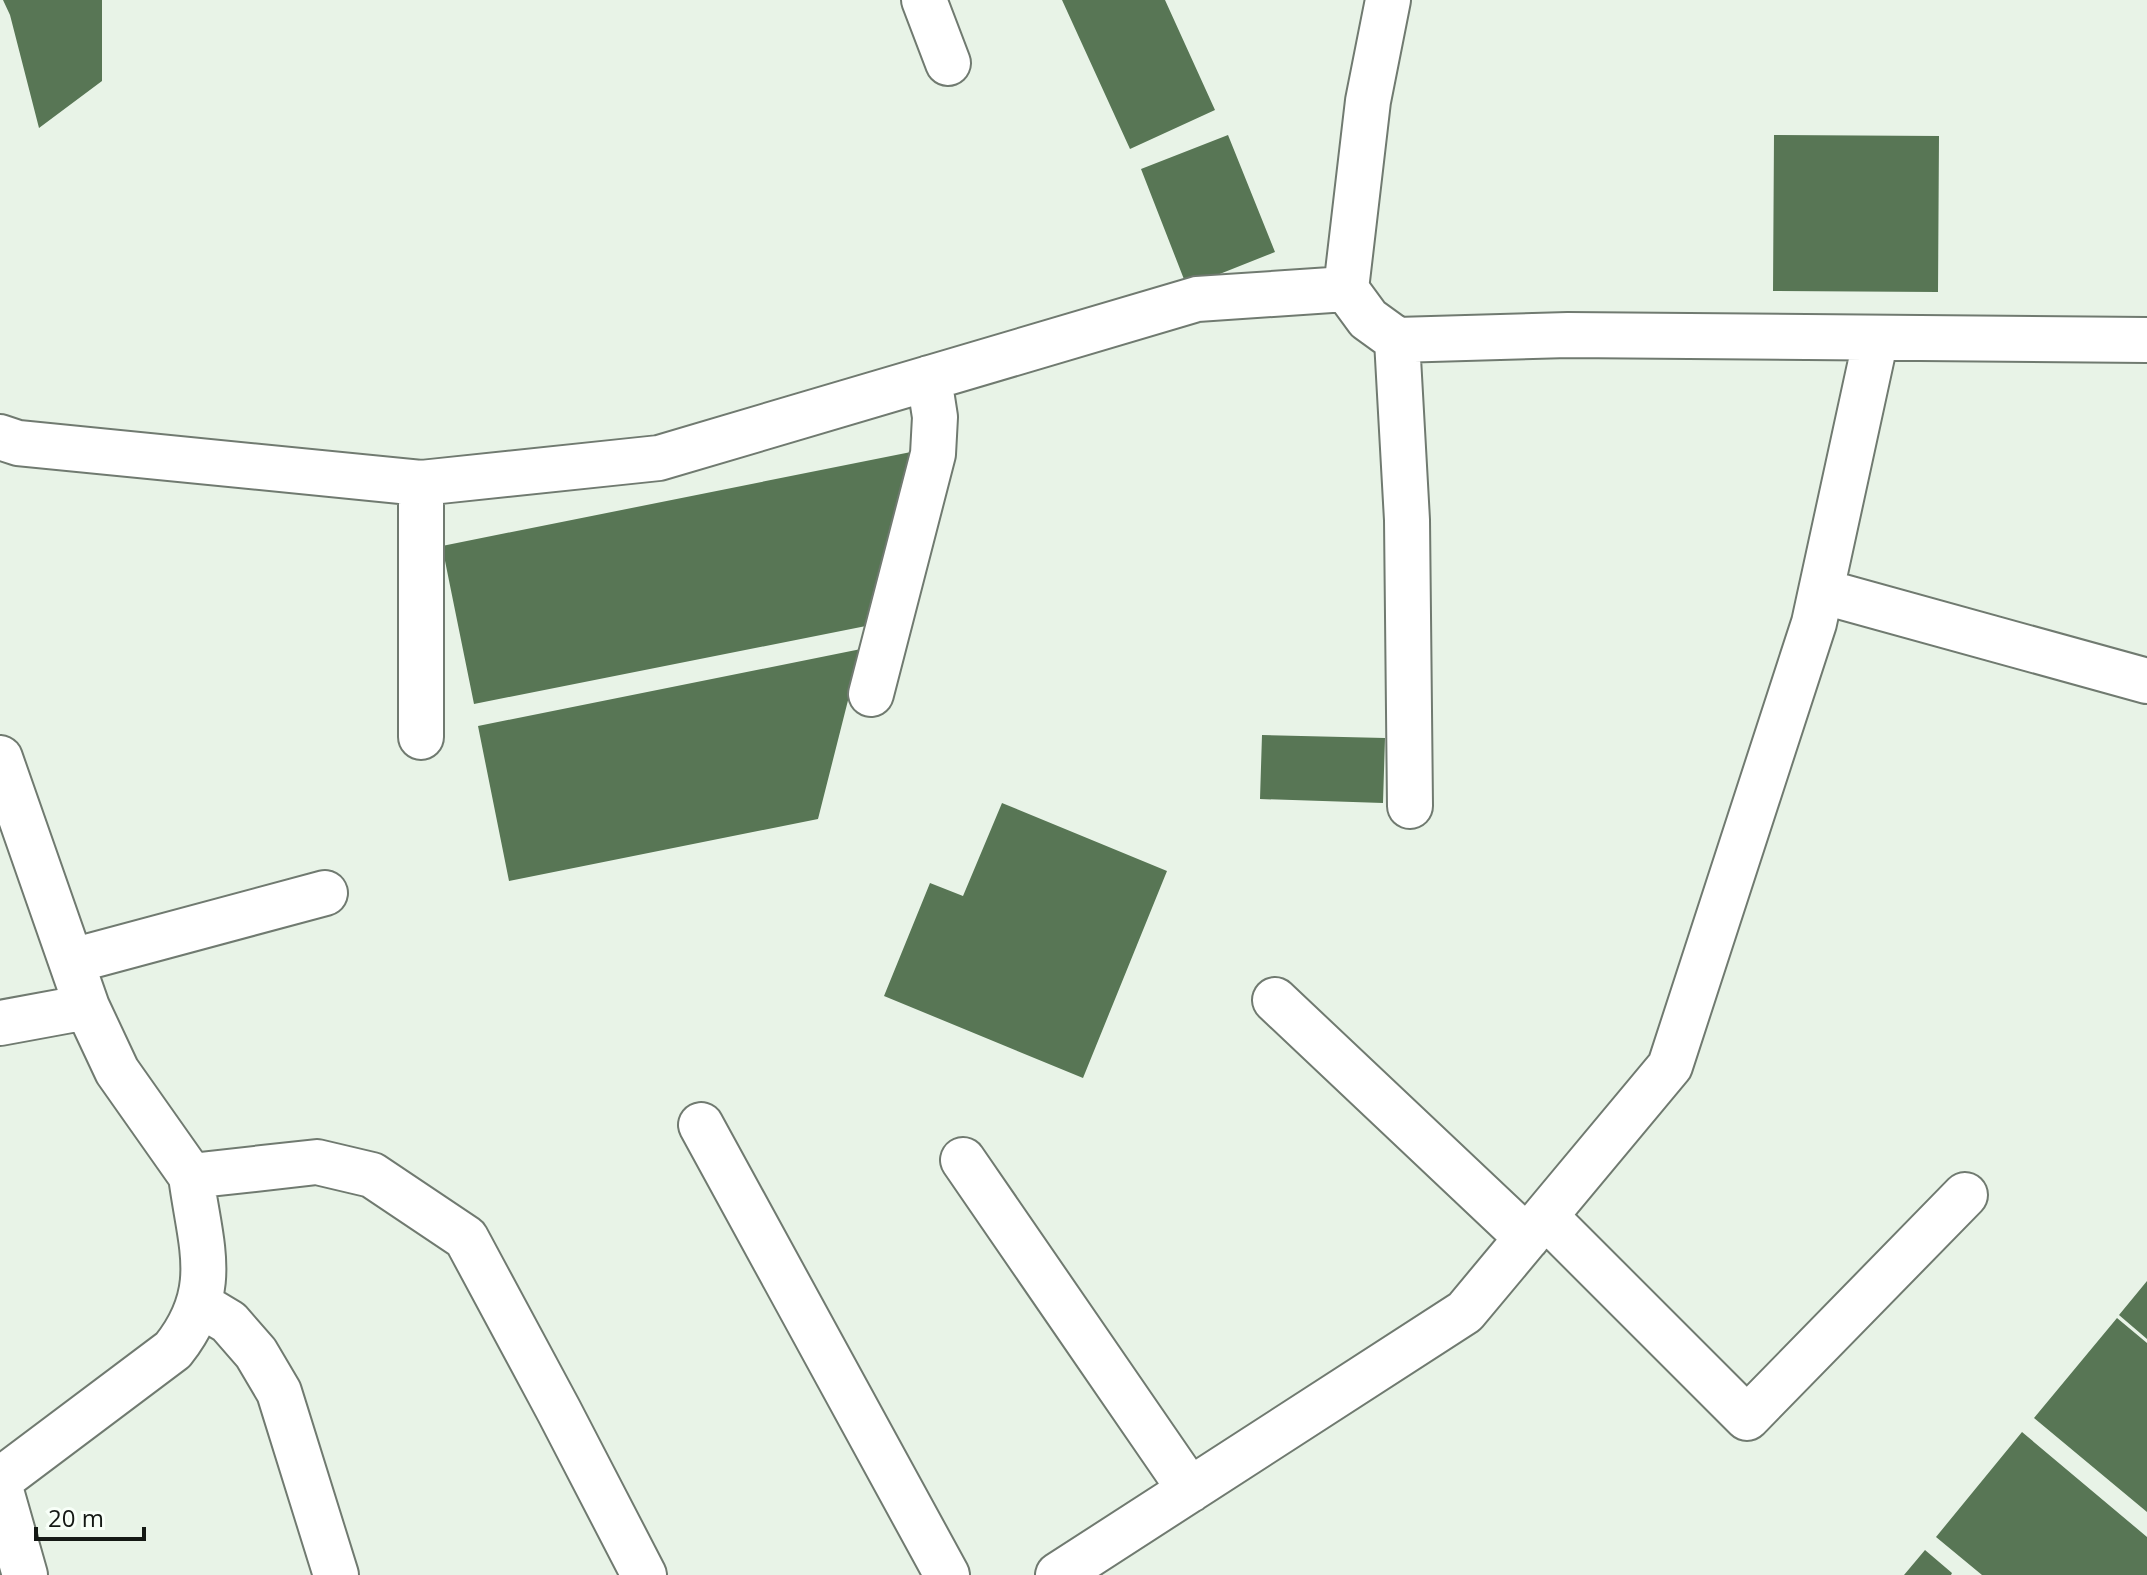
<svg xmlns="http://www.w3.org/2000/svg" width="2147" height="1575" font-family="'Open Sans',sans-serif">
<rect width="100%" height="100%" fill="#e8f3e7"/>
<path fill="#587655" d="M 3,0 L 102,0 L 102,81 L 39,128 L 10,15 Z
M 1062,0 L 1165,0 L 1215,110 L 1130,149 Z
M 1228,135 L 1275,252 L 1187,287 L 1141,169 Z
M 1774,135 L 1939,136 L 1938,292 L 1773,291 Z
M 911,452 L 866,626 L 474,704 L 442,546 Z
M 861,649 L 818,819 L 509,881 L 478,726 Z
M 1262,735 L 1385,738 L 1383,803 L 1260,799 Z
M 1002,803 L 1167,871 L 1083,1078 L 884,996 L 930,883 L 963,896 Z
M 2147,1281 L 2147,1339 L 2119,1315 Z
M 2117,1318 L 2147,1343 L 2147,1512 L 2034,1418 Z
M 2022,1432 L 2147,1537 L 2147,1575 L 1982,1575 L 1936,1537 Z
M 1925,1550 L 1952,1573 L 1951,1575 L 1904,1575 Z"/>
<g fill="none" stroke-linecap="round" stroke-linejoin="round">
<g stroke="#707a70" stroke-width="48">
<path id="minor" d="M 924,0 L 948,63
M 1346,289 L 1368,319 L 1397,340 L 1568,335 L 2147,340
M 1397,340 L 1407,520 L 1410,806
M 0,437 L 18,443 L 421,483 L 659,458 L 1197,299 L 1346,289 L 1368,101 L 1388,0
M 1821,591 L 2147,681
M 871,694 L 933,454 L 935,417 L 929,378
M 421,737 L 421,483
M 0,758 L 87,1007 L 117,1071 L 191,1176 L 317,1162 L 372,1175 L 466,1238 L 559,1411 L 644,1575
M 72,961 L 325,893
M 1275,1000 L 1527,1238
M 0,1023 L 87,1007
M 701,1125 L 947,1575
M 963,1160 L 1190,1490
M 1545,1216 L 1747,1418 L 1965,1195
M 199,1304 L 229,1322 L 256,1353 L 279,1392 L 336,1575
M 0,1480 L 173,1350 C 221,1290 200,1245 191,1176
M 0,1487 L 25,1575
M 1058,1575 L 1465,1312 L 1670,1066 L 1814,623 L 1876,338"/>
</g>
<use href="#minor" stroke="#fff" stroke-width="44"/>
</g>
<path d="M36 1527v12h108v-12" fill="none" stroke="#141814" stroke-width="4"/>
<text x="48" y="1527" font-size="24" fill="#141814" stroke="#f8fff8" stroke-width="6" paint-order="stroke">20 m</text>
</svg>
